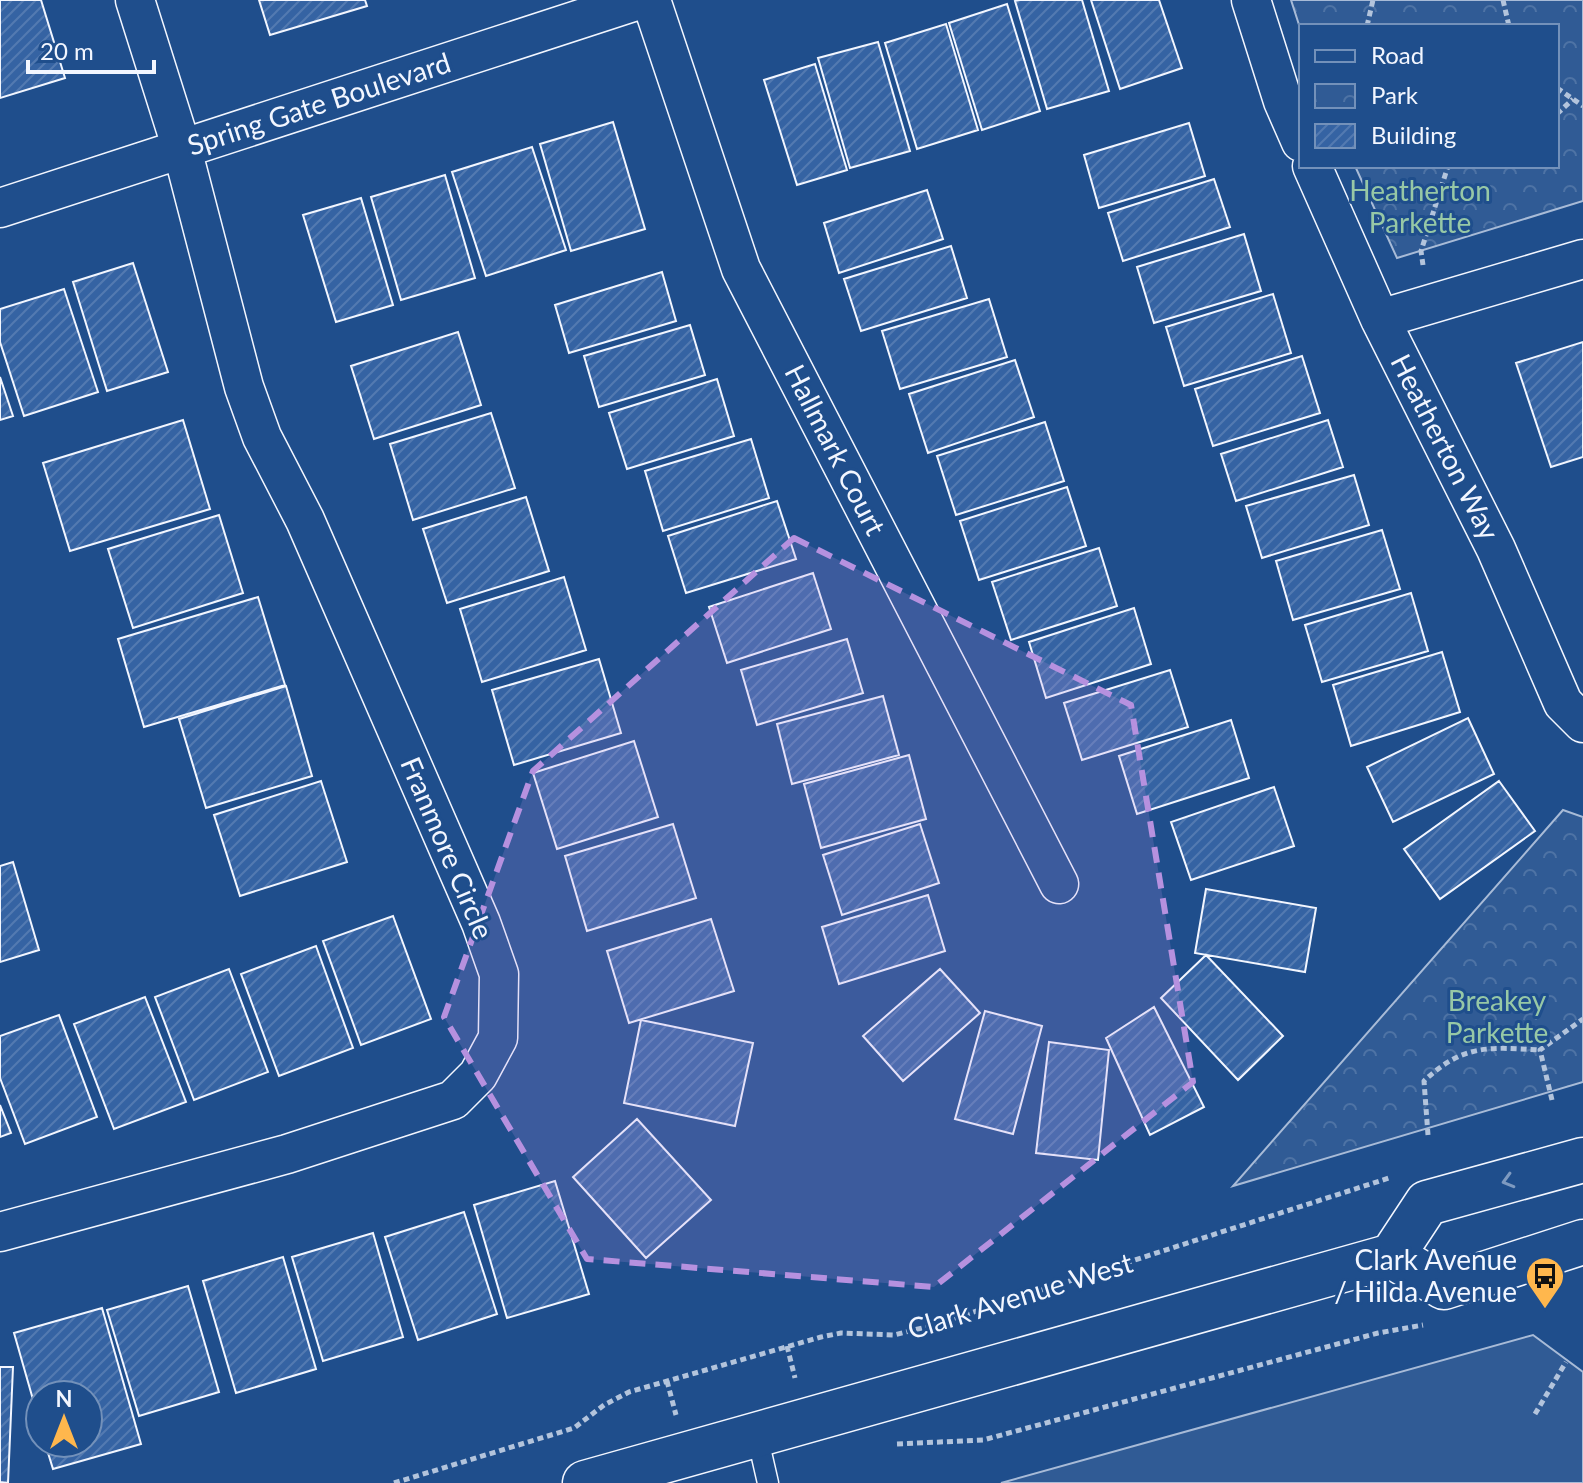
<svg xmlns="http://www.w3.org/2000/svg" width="1583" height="1483" font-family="Lato,sans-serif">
<defs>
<pattern id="park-crowns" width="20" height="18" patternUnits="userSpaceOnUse" patternTransform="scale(2)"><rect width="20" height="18" fill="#305b95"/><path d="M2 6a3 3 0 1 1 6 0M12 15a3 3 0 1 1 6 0" fill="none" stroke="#4e73a5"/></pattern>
<pattern id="building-hatch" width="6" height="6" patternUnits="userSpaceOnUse" patternTransform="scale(2)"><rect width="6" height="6" fill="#3563a3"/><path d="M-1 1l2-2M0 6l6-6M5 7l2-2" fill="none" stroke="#537ab1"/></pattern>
</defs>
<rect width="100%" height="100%" fill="#1f4e8c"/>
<path fill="url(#park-crowns)" stroke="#a8bbd7" stroke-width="2" d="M 1291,0 L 1583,0 L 1583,201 L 1397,258 L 1355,166 L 1557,166 L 1557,26 L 1301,26 L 1301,31 Z
M 1563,810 L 1583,817 L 1583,1082 L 1233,1186 Z"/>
<path fill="#305b95" stroke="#a8bbd7" stroke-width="2" d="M 1533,1335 L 1583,1372 L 1583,1483 L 1001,1483 Z"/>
<path fill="url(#building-hatch)" stroke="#f2f6ff" stroke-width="2" d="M 0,0 L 41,0 L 65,78 L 0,98 Z
M 259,0 L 365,0 L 367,6 L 270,35 Z
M 1019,0 L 1082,0 L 1109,91 L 1047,109 L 1015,1 Z
M 1091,0 L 1159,0 L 1182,68 L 1120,89 Z
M 1007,4 L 1040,111 L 982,130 L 949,23 Z
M 946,24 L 978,130 L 917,149 L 885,43 Z
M 878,42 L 910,151 L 850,168 L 818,58 Z
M 815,64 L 847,170 L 797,185 L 764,80 Z
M 613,122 L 645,229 L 571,251 L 540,144 Z
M 1189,123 L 1205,176 L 1099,208 L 1084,155 Z
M 532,147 L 566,250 L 486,276 L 452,172 Z
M 445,175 L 475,278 L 401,300 L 371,197 Z
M 1214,179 L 1230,227 L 1123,261 L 1108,213 Z
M 927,190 L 943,239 L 839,273 L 824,223 Z
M 361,198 L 393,305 L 336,322 L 303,215 Z
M 1244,234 L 1261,291 L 1154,323 L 1137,267 Z
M 951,246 L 967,298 L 861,331 L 844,279 Z
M 133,263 L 168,372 L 107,391 L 73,282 Z
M 662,272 L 676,321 L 569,353 L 555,305 Z
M 64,289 L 98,392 L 24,416 L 0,342 L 0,309 Z
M 1273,294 L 1291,353 L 1184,386 L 1166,327 Z
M 989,299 L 1007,357 L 900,389 L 882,331 Z
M 690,325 L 705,375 L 599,407 L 584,356 Z
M 458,332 L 481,405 L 374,439 L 351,366 Z
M 1583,342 L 1583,457 L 1551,467 L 1516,363 Z
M 1302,356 L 1320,413 L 1213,446 L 1195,389 Z
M 1015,360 L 1034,417 L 928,453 L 909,394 Z
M 0,377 L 13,416 L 0,420 Z
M 717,379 L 734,436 L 627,469 L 609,413 Z
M 491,413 L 515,488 L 413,520 L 390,444 Z
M 183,420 L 210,509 L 70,551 L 43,463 Z
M 1328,420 L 1343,467 L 1236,501 L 1221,454 Z
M 1045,422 L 1064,481 L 956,515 L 937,456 Z
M 751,439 L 769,498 L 663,531 L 645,471 Z
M 1354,475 L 1369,525 L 1262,558 L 1246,506 Z
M 1067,487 L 1086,546 L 979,580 L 960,521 Z
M 526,497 L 549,571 L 447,603 L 423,529 Z
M 777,501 L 796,559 L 686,593 L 668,536 Z
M 219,515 L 243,593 L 133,628 L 108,549 Z
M 1382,530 L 1400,589 L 1293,620 L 1276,561 Z
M 1099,548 L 1117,606 L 1011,640 L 992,582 Z
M 813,573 L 831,629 L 727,663 L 709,607 Z
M 564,577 L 586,650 L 482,682 L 460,609 Z
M 1411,593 L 1428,651 L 1322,682 L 1305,625 Z
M 258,597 L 285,685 L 144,727 L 118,639 Z
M 1134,608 L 1151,664 L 1046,698 L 1029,642 Z
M 847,639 L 863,693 L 757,725 L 741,670 Z
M 1442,652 L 1460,712 L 1351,746 L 1333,685 Z
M 599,659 L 621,733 L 514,765 L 492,690 Z
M 1170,670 L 1188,727 L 1082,760 L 1064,703 Z
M 286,686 L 312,776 L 206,808 L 179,719 Z
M 883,696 L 899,755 L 792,784 L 777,724 Z
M 1468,718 L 1494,774 L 1393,822 L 1367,767 Z
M 1231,720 L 1249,778 L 1137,814 L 1119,756 Z
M 634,741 L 658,817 L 557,849 L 533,773 Z
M 909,755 L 926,819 L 821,848 L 804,784 Z
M 321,781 L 347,862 L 240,896 L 214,815 Z
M 1499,781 L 1535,831 L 1440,899 L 1404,849 Z
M 1274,787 L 1294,846 L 1191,880 L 1171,822 Z
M 673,824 L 696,898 L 587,931 L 565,856 Z
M 920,824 L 939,883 L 842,915 L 823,855 Z
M 13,862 L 39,950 L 0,962 L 0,866 Z
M 1206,889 L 1316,908 L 1305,972 L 1195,953 Z
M 928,895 L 945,951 L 839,984 L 822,927 Z
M 393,916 L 431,1019 L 361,1045 L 323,941 Z
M 711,919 L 734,991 L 629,1023 L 607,951 Z
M 316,946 L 353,1048 L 279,1076 L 241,974 Z
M 1206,955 L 1283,1036 L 1238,1080 L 1161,998 Z
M 229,969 L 268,1072 L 194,1100 L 155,997 Z
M 940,969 L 980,1013 L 903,1081 L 863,1036 Z
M 145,997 L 186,1102 L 114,1129 L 74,1024 Z
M 1154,1007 L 1204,1107 L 1150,1135 L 1106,1038 Z
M 985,1011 L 1042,1026 L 1013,1134 L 955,1119 Z
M 59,1015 L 97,1117 L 25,1144 L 0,1078 L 0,1036 Z
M 641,1020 L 753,1043 L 735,1126 L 624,1103 Z
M 1049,1042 L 1109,1050 L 1098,1160 L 1036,1153 Z
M 0,1105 L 11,1133 L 0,1137 Z
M 637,1119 L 711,1200 L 646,1258 L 573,1177 Z
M 555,1181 L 589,1294 L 507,1318 L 474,1205 Z
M 464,1212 L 497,1314 L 418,1340 L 385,1237 Z
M 373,1233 L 403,1337 L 323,1361 L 292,1257 Z
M 283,1257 L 316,1369 L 236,1393 L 203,1281 Z
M 188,1286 L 219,1392 L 139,1416 L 107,1310 Z
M 102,1308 L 141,1444 L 53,1469 L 45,1443 L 88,1443 L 88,1395 L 40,1395 L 40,1424 L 14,1333 Z
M 0,1367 L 13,1367 L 8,1483 L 0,1482 Z"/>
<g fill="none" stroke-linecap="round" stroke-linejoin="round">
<g stroke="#f2f6ff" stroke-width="23">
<path id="lane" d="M 757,1435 L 768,1483"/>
</g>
<g stroke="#f2f6ff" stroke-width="41">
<path id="street" d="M 651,0 L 741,269 L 1059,884
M 1251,0 L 1283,101 L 1301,142
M 1312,166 L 1380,319 L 1496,549 L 1563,703 L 1583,723
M 0,208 L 639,0
M 1380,319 L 1583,259
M 0,1232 L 287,1154 L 453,1100 L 478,1075 L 498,1038 L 499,974 L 481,923 L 305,520 L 262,437 L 244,387 L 182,149 L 135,0"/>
</g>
<g stroke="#f2f6ff" stroke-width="47">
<path id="secondary" d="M 1392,1256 L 1444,1287 L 1583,1242
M 585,1483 L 1392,1256 L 1427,1203 L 1583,1160"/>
</g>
<path stroke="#b3c4dc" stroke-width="5" stroke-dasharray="6 4" stroke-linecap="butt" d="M 1503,0 L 1509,26
M 1367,26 L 1373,0
M 1557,88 L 1583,106
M 1557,114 L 1573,99
M 1423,265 L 1421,251 L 1448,166
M 1552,1100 L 1540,1050 L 1583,1019
M 1428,1135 L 1424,1081 C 1463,1044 1489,1047 1540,1050
M 787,1346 L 795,1378
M 667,1381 L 676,1415
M 1535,1414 L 1566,1362
M 897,1444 L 983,1440 L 1378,1333 L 1423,1325
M 394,1483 L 574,1428 L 604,1405 L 629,1392 L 821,1337 L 841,1333 L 894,1335 L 930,1326 L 1389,1178"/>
<use href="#lane" stroke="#1f4e8c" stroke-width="20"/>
<use href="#street" stroke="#1f4e8c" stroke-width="38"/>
<use href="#secondary" stroke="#1f4e8c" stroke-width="44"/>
</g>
<defs><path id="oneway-chevron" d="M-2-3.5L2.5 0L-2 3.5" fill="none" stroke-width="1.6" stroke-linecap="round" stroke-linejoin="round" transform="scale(2)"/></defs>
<use stroke="#7e9ac0" href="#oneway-chevron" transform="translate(1508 1181) rotate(164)"/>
<path fill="#b691df" fill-opacity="0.2" stroke="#b691df" stroke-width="6" stroke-dasharray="16 10" stroke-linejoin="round" d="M 794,538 L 1131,705 L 1193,1082 L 934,1287 L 587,1259 L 444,1017 L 533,771 Z"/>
<defs>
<g id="bus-pin" transform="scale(2)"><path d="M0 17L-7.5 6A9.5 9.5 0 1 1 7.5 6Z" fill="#ffb74d" stroke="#1f4e8c"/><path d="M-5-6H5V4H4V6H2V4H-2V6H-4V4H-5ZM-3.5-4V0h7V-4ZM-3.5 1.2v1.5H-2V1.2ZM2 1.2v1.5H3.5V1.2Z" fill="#111"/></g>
</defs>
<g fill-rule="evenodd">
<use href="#bus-pin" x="1545" y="1276"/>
</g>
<g text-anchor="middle" stroke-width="6" stroke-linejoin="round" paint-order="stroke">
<g font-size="28" fill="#f2f6ff" stroke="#1f4e8c">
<text transform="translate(319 104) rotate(-18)" y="10">Spring Gate Boulevard</text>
<text transform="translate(1445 447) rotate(63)" y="10">Heatherton Way</text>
<text transform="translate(835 450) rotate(63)" y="10">Hallmark Court</text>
<text transform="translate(447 848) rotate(67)" y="10">Franmore Circle</text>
<text transform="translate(1020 1296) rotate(-17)" y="10">Clark Avenue West</text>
</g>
<g font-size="28" fill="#97c8a6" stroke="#1f4e8c">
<text x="1420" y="201">Heatherton<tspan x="1420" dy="32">Parkette</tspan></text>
<text x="1497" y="1011">Breakey<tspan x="1497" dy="32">Parkette</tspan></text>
</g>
<g font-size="28" fill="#f2f6ff" stroke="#1f4e8c" text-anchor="end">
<text x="1517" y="1270">Clark Avenue<tspan x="1517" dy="32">/ Hilda Avenue</tspan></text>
</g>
</g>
<rect x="1299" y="24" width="260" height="144" fill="#1f4e8c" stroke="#7391ba" stroke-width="2"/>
<rect x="1315" y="50" width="40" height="12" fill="#1f4e8c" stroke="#7391ba" stroke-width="2"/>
<text x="1371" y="64" font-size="24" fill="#f2f6ff">Road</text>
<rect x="1315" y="84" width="40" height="24" fill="url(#park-crowns)" stroke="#7391ba" stroke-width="2"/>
<text x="1371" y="104" font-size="24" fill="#f2f6ff">Park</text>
<rect x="1315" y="124" width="40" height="24" fill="url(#building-hatch)" stroke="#7391ba" stroke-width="2"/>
<text x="1371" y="144" font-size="24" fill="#f2f6ff">Building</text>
<g transform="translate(64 1419)"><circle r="38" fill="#1f4e8c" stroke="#7391ba" stroke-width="2"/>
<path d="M0-6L14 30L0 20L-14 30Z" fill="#ffb74d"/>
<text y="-12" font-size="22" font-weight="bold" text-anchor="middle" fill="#f2f6ff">N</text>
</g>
<path d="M28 60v12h126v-12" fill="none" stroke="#f2f6ff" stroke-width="4"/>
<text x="40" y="60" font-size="24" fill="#f2f6ff" stroke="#1f4e8c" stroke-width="6" paint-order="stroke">20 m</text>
</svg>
